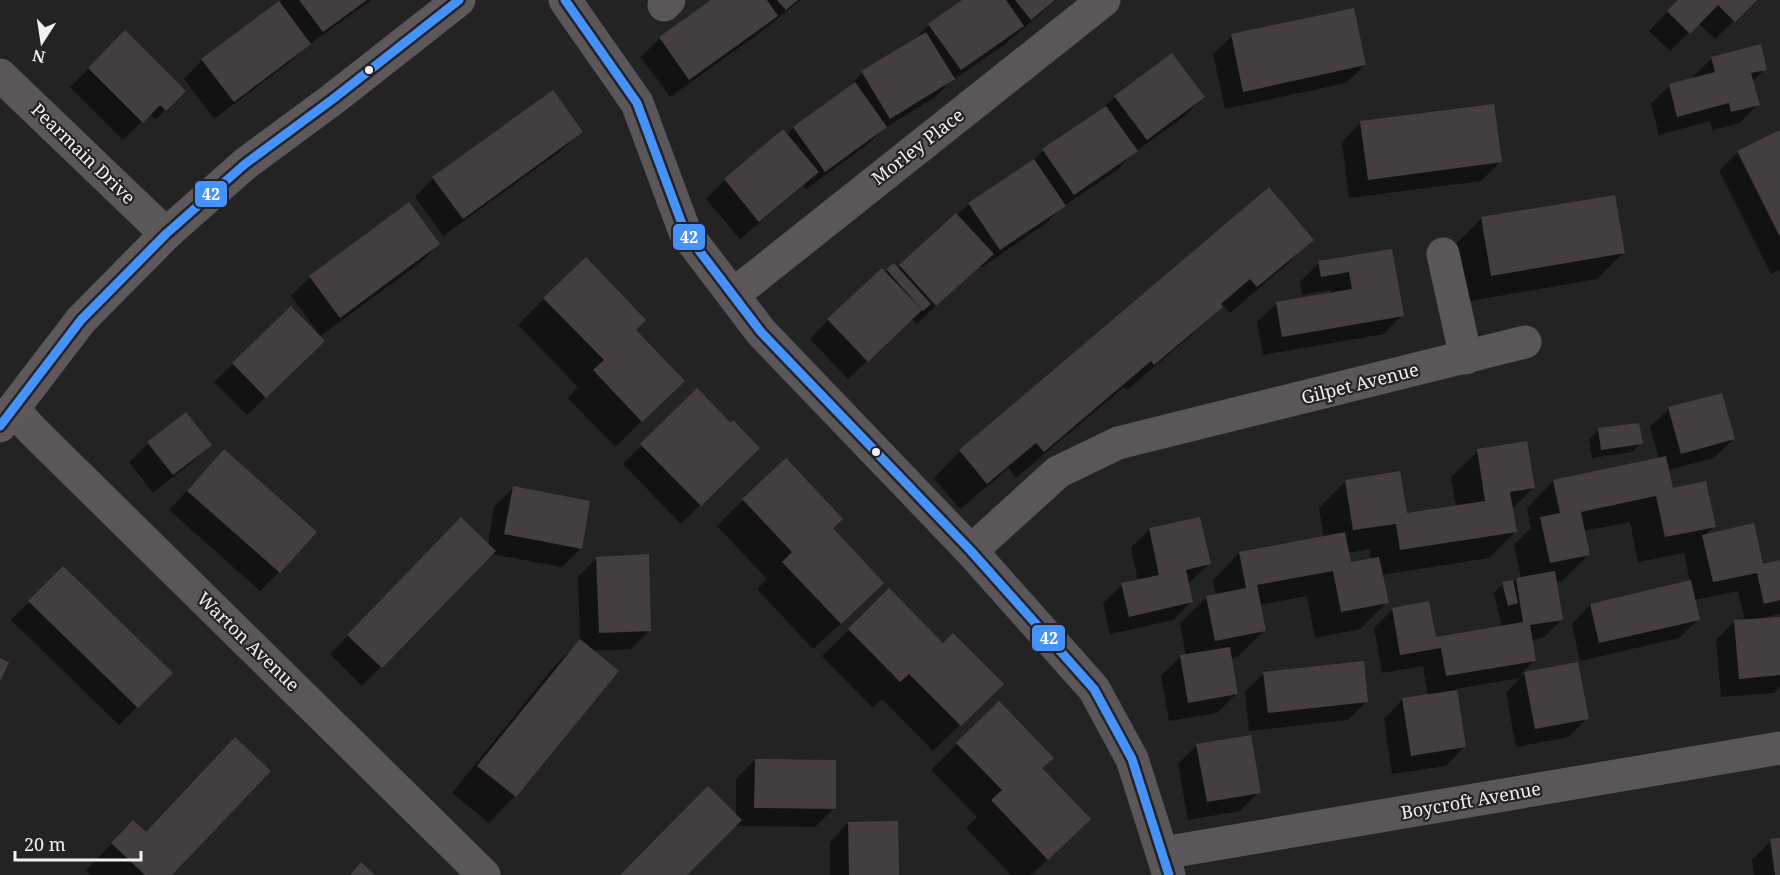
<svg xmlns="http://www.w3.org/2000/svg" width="1780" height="875" font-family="'Noto Serif',serif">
<rect width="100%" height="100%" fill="#242324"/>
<path fill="#0007" fill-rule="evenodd" d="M 282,0 L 371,0 L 303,49 L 290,62 L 214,119 L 184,79 L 202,60 Z
M 714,0 L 801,0 L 758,34 L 670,97 L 641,57 L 660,38 Z
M 965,0 L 1056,0 L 1004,45 L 950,82 L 934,98 L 883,129 L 867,145 L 806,189 L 803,186 L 740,239 L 706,199 L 725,180 L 783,131 L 786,135 L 794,128 L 844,92 L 862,73 L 912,42 L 929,25 Z
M 1679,0 L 1755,0 L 1715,39 L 1698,23 L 1670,51 L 1649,31 Z
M 125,32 L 184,91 L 156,119 L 149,114 L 123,140 L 70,87 Z
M 1232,36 L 1365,65 L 1346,83 L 1225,109 L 1213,54 Z
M 1712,58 L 1765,69 L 1752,82 L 1758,104 L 1740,123 L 1713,130 L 1710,121 L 1659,135 L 1651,104 L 1670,85 L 1694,79 L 1693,77 Z
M 1115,97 L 1203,97 L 1185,116 L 1131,155 L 1117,170 L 1061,208 L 1045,224 L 981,268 L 980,266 L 916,324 L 912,318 L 848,379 L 810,339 L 828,320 L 887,270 L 897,269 L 969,204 L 1033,161 L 1043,151 L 1100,111 Z
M 1360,123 L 1500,162 L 1481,181 L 1349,198 L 1342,142 Z
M 1780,131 L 1780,270 L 1771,274 L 1719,171 L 1738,152 Z
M 581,132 L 562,150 L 443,236 L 415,197 L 433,178 Z
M 1269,189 L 1312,240 L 1285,266 L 1230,313 L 1223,305 L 1194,333 L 1127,390 L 1124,387 L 1016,478 L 1009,468 L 960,509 L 934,478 L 960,451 Z
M 409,204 L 438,244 L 420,263 L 319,337 L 323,341 L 247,415 L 214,382 L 233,364 L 320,335 L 291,296 L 310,277 Z
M 1482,218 L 1623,253 L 1597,279 L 1465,302 L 1455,245 Z
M 1391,251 L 1402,315 L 1384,334 L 1263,355 L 1257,322 L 1276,304 L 1331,294 L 1331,290 L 1302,295 L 1300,282 L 1319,263 Z
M 544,299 L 634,330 L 656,407 L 615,447 L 568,398 L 578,387 L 518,325 Z
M 697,390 L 731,424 L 758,448 L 681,524 L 623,464 Z
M 1669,409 L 1733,439 L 1714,458 L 1668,470 L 1672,490 L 1714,526 L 1703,537 L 1762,566 L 1780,562 L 1780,614 L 1766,617 L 1766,619 L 1780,618 L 1780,686 L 1774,693 L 1721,697 L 1716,640 L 1735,621 L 1745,621 L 1738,591 L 1694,600 L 1698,619 L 1679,638 L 1580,661 L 1572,624 L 1590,605 L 1690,582 L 1684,553 L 1638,562 L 1630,522 L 1583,531 L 1588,555 L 1562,581 L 1555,583 L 1562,619 L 1543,638 L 1531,640 L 1535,660 L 1520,675 L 1577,663 L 1587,718 L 1569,737 L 1516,747 L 1506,693 L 1520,678 L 1455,689 L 1464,747 L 1446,766 L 1392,774 L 1384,719 L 1402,700 L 1428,696 L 1423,666 L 1382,673 L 1374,628 L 1393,609 L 1434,639 L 1502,627 L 1494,593 L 1503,584 L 1512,584 L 1516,579 L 1521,578 L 1514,545 L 1531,528 L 1527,508 L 1553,481 L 1659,459 L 1650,427 Z
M 186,414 L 210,445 L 191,463 L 153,493 L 129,462 L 148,444 Z
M 1599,430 L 1641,443 L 1632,452 L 1592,458 L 1589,439 Z
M 224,451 L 279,572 L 260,591 L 169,510 Z
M 1478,451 L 1533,488 L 1512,509 L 1515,532 L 1489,558 L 1381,575 L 1387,602 L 1360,629 L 1315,638 L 1307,596 L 1259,605 L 1264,631 L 1237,657 L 1230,659 L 1236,694 L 1217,713 L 1169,721 L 1161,676 L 1180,657 L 1186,656 L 1180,623 L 1207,597 L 1216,595 L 1213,580 L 1239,553 L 1324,538 L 1319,508 L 1345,482 L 1406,515 L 1456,507 L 1451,477 ZM 1370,549 L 1371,560 L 1350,564 L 1347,553 Z
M 513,488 L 581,548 L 562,567 L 491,554 L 362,686 L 330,654 L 443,538 L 488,545 L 494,507 Z
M 743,500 L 831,529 L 856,610 L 813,649 L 757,589 L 767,579 L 717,526 Z
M 1150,529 L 1209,564 L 1190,582 L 1187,583 L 1191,602 L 1173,620 L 1110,634 L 1103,603 L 1122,585 L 1138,581 L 1131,548 Z
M 597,558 L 650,630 L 631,649 L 591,651 L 617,671 L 515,796 L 489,823 L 452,793 L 553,668 L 580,641 L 578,577 Z
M 63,568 L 171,673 L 119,725 L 11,620 Z
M 889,590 L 943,645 L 1002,684 L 933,751 L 882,699 L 873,708 L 822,656 Z
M 1264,673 L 1367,701 L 1348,720 L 1249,731 L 1245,692 Z
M 957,744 L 1063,845 L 1031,875 L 1011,875 L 966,828 L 977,817 L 931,770 Z
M 1197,745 L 1259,792 L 1240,811 L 1188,820 L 1178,764 Z
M 755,760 L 834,808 L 815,827 L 736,826 L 685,875 L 622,875 L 736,817 L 736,779 Z
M 133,822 L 170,875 L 91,875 L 86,870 Z
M 848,823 L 898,875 L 830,875 L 830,842 Z
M 1780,840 L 1780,875 L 1754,875 L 1752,860 L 1771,841 Z"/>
<path fill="#443e43" d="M 299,0 L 367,0 L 323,32 Z
M 711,0 L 767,0 L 778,16 L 689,80 L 659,37 Z
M 777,0 L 798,0 L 786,10 Z
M 962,0 L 1006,0 L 1024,26 L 961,70 L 928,24 Z
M 1015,0 L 1055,0 L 1031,20 Z
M 1678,0 L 1757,0 L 1735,22 L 1718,5 L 1690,34 L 1667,11 Z
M 279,1 L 311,44 L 234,102 L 201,59 Z
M 1354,8 L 1366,65 L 1243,92 L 1231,34 Z
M 125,30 L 186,91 L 166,111 L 160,105 L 143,123 L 88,68 Z
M 926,32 L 955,79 L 890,119 L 861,71 Z
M 1761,44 L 1767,70 L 1751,73 L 1760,105 L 1731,112 L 1729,103 L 1677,117 L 1669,84 L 1715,72 L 1711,57 Z
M 1172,53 L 1205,97 L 1147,140 L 1114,96 Z
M 855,82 L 887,127 L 825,172 L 793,127 Z
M 553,90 L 583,132 L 463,219 L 432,177 Z
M 1494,104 L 1502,162 L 1368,180 L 1360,121 Z
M 1106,106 L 1138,151 L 1074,195 L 1042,149 Z
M 783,129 L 819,172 L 759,222 L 724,179 Z
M 1780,130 L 1780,237 L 1737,151 Z
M 1034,159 L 1066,206 L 1000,250 L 968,203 Z
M 1269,187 L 1314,240 L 1257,287 L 1250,279 L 1221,304 L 1223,307 L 1154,365 L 1151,361 L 1044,452 L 1036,443 L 987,484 L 959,450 Z
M 1615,195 L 1625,253 L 1491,276 L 1481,217 Z
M 409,202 L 440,244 L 340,318 L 309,276 Z
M 956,213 L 994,254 L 936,306 L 899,265 Z
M 1392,249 L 1404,316 L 1282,337 L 1276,302 L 1352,289 L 1349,272 L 1321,277 L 1318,261 Z
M 586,257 L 646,320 L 636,330 L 685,381 L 642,422 L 593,370 L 604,360 L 543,298 Z
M 894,263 L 931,304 L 923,311 L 886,269 Z
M 882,268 L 922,310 L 868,362 L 827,319 Z
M 291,306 L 325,341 L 266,398 L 232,363 Z
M 697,388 L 731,423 L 733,420 L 760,448 L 701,506 L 640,444 Z
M 1722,393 L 1735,439 L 1681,454 L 1668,407 Z
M 186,412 L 212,445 L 173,475 L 147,442 Z
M 1639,423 L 1643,444 L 1601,450 L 1598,428 Z
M 1527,441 L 1535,488 L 1510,492 L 1517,532 L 1400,550 L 1396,524 L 1353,530 L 1345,480 L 1400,471 L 1407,513 L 1485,501 L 1477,449 Z
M 224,449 L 317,532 L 280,573 L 187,491 Z
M 1666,456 L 1673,488 L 1706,481 L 1716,527 L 1665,537 L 1656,496 L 1581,512 L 1590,555 L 1550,563 L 1540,517 L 1560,513 L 1553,480 Z
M 786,458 L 843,519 L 833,528 L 884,583 L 841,624 L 782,562 L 792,552 L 742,499 Z
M 513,486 L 590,501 L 582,549 L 504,534 Z
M 461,517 L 496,551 L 382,668 L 347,635 Z
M 1200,517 L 1211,564 L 1186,570 L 1193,602 L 1129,617 L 1121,583 L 1159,575 L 1149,528 Z
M 1754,523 L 1763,564 L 1780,560 L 1780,600 L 1764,604 L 1757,573 L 1713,582 L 1702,535 Z
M 1345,532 L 1351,562 L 1379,557 L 1389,603 L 1341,612 L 1333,571 L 1257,585 L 1266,631 L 1215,641 L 1206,596 L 1246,588 L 1239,552 Z
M 649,554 L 651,631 L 599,633 L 596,557 Z
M 63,566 L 173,673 L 138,708 L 28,601 Z
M 1555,571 L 1563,620 L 1530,625 L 1536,661 L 1446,676 L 1441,648 L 1400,655 L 1392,608 L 1429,601 L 1436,637 L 1523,622 L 1516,578 Z
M 1513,580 L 1518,603 L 1508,606 L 1502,582 Z
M 1691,580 L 1700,620 L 1599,643 L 1590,604 Z
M 889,588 L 943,643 L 953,633 L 1004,684 L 961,726 L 909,674 L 900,682 L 848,629 Z
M 1780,617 L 1780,675 L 1739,679 L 1734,620 Z
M 580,639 L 619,671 L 516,797 L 477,766 Z
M 1230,647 L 1238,694 L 1188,703 L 1180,655 Z
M 0,658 L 9,662 L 0,682 Z
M 1364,661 L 1368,702 L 1268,713 L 1263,672 Z
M 1578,662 L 1589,719 L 1535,729 L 1524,672 Z
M 1457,690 L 1466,747 L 1411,756 L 1402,698 Z
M 999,701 L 1054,758 L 1042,768 L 1091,819 L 1048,860 L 991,800 L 1002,790 L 956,743 Z
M 1251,735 L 1261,793 L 1207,802 L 1196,744 Z
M 235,737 L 271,771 L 172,875 L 145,875 L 111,843 L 133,820 L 146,832 Z
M 755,759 L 836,760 L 836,809 L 754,808 Z
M 708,786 L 742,820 L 687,875 L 620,875 Z
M 898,821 L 899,875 L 849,875 L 848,822 Z
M 1780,838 L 1780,875 L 1775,875 L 1770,839 Z
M 361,862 L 375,875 L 350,875 Z"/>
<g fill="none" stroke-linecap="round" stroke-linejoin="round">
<path stroke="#5b565a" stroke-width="33" d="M 565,0 L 637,103 L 685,232 L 761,332 L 971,551 L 1094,689 L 1132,759 L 1169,875
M 664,5 L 669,0
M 0,75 L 166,234
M 1443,254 L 1466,358
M 733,295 L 1104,0
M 13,409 L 32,430 L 484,875
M 971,551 L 1058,472 L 1118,443 L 1525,342
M 1163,853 L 1780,748"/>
<path stroke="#5e585d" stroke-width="33" d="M 0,426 L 81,320 L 166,234 L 245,164 L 333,99 L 459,0"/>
<g stroke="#252225" stroke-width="14">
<path id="bus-1" d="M 565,0 L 637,103 L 685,232 L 761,332 L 971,551 L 1094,689 L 1132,759 L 1169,875
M 0,426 L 81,320 L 166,234 L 245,164 L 333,99 L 459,0"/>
</g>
<use href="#bus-1" stroke="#4593fa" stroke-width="9"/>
</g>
<g fill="#f3f0f2" stroke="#252225" stroke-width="2">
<circle cx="369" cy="70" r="5"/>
<circle cx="876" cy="452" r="5"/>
</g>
<g text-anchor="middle" stroke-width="4.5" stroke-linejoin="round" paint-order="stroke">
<g font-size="18" fill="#f3f0f2" stroke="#252225">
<text transform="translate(918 147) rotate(-38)" y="6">Morley Place</text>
<text transform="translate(83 154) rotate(44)" y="6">Pearmain Drive</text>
<text transform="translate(1360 384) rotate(-14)" y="6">Gilpet Avenue</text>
<text transform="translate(248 642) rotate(44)" y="6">Warton Avenue</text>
<text transform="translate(1471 801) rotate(-10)" y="6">Boycroft Avenue</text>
</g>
</g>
<g stroke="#252225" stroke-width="2">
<rect x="194" y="180" width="34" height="28" rx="6" fill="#4593fa"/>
<rect x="672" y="223" width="34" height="28" rx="6" fill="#4593fa"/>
<rect x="1031" y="624" width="35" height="28" rx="6" fill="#4593fa"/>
</g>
<g font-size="16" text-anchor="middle" font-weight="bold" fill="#fff">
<text x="211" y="200">42</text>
<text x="689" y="243">42</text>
<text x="1049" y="644">42</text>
</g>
<g transform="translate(42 42) rotate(192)" stroke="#252225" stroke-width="4.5" paint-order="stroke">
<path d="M0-4.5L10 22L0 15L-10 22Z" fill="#f3f0f2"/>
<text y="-9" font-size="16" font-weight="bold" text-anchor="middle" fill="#f3f0f2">N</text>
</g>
<path d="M15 851v9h126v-9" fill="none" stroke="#f3f0f2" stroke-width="3"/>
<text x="24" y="851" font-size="18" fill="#f3f0f2" stroke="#252225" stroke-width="4.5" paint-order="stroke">20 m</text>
</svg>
